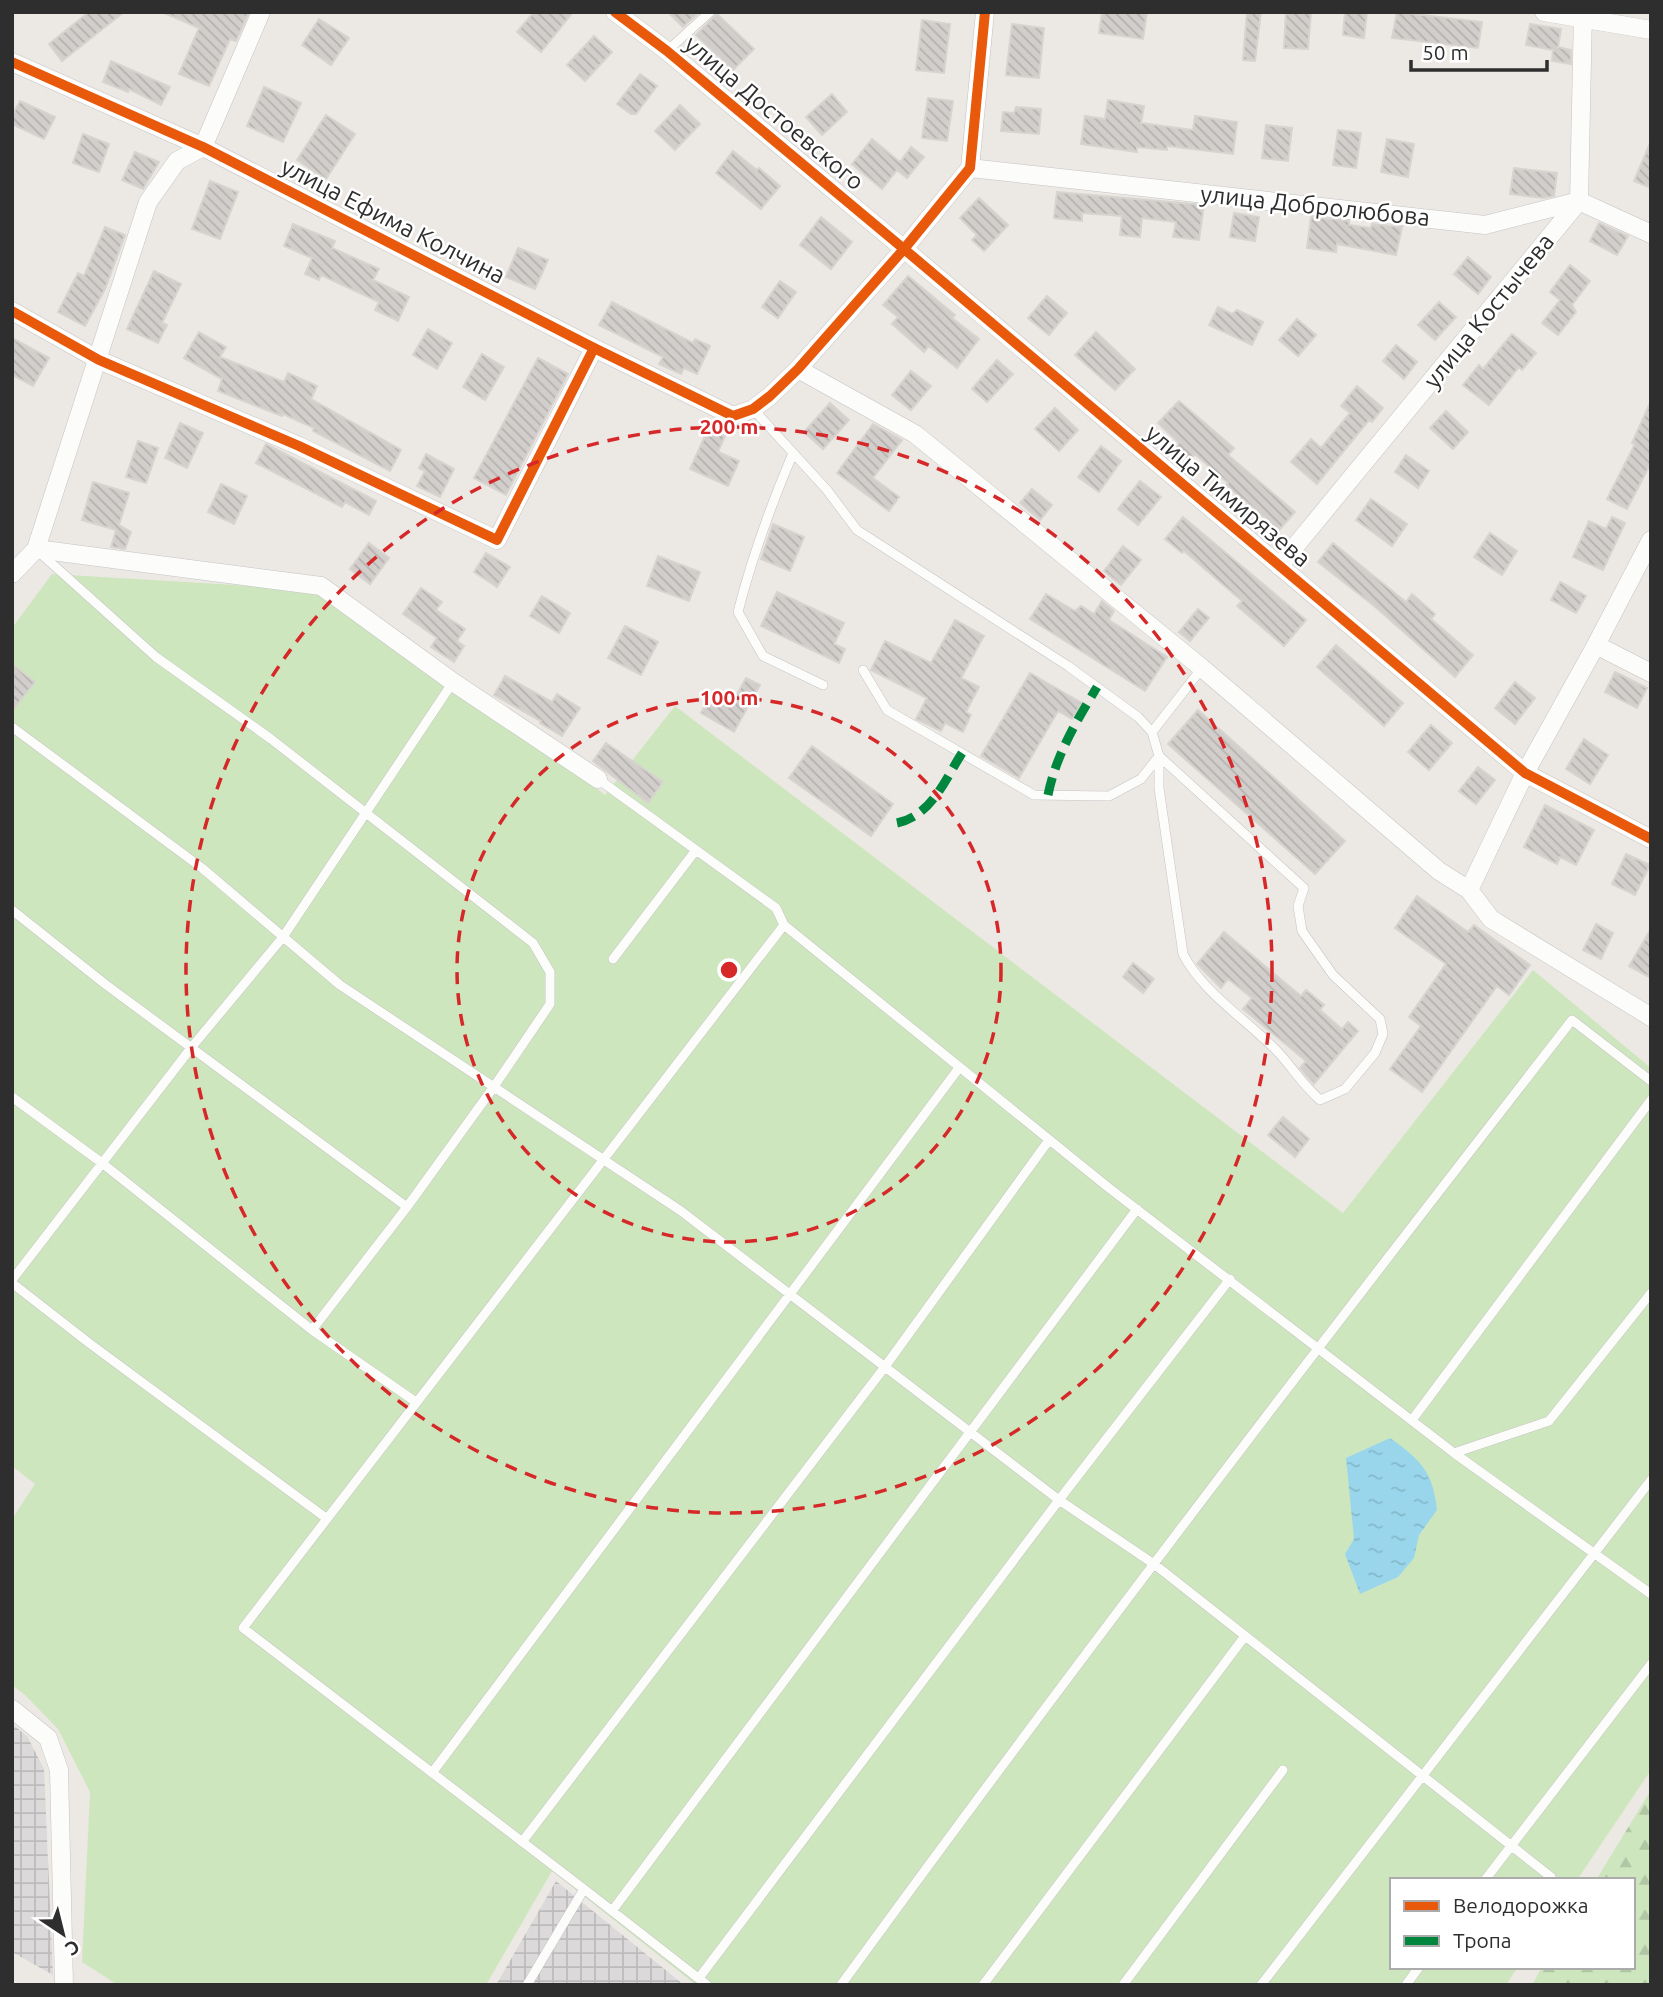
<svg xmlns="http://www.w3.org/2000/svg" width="1663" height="1997" font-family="Ubuntu,sans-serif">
<defs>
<pattern id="industrial-grid" width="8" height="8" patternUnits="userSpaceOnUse" patternTransform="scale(1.75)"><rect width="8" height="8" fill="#dcd9db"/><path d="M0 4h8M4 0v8" fill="none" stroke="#bdbbbc"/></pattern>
<pattern id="forest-firs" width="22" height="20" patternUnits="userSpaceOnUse" patternTransform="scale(1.75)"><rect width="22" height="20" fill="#cee6be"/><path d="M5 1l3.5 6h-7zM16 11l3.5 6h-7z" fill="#b1c6a4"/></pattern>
<pattern id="water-ripples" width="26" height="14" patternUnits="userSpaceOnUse" patternTransform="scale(1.75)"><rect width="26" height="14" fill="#99d6ec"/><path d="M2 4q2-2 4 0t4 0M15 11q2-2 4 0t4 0" fill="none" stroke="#84b8cb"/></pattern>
<pattern id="building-back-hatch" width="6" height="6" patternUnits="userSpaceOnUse" patternTransform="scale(1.75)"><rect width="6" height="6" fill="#d1cecb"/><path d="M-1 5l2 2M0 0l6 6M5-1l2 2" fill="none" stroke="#b4b1af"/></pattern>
</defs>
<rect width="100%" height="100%" fill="#ece8e4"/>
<path fill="url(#industrial-grid)" d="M 12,1724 L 27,1736 L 44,1769 L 53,1975 L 12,1952 Z
M 556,1881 L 684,1985 L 496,1985 Z"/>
<path fill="#cee6be" d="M 52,574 L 334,591 L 605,795 L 675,706 L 1343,1213 L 1533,970 L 1651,1068 L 1651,1770 L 1577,1880 L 1392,1880 L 1392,1967 L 1518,1967 L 1506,1985 L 696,1985 L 552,1871 L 486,1985 L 118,1985 L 82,1962 L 90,1792 L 58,1729 L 25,1695 L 12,1685 L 12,1519 L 35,1484 L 12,1466 L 12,628 Z"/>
<path fill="url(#forest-firs)" d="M 1651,1790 L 1651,1985 L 1532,1985 L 1542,1967 L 1633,1967 L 1633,1880 L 1596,1880 Z"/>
<path fill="url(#water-ripples)" d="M 1390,1438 C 1421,1460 1433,1472 1437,1510 L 1419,1535 L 1414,1558 L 1398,1577 L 1360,1594 L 1345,1554 L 1354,1539 L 1346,1458 Z"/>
<path fill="url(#building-back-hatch)" stroke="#d7d4d0" stroke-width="2" d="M 89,12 L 124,12 L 62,61 L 49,44 Z
M 162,12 L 249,12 L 236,41 L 230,39 L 209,86 L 179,74 L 199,28 Z
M 534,12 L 573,12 L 541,52 L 517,32 Z
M 668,12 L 699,12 L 683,27 Z
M 1102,12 L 1147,12 L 1143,39 L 1099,33 Z
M 1247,12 L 1261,12 L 1255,61 L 1243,60 Z
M 1286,12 L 1311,12 L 1308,49 L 1284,48 Z
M 1345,12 L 1367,12 L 1364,38 L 1343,35 Z
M 1397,12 L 1482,22 L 1478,48 L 1392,38 Z
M 717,14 L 754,49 L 733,70 L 696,35 Z
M 319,19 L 349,38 L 331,65 L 302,45 Z
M 922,20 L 950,24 L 944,73 L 916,70 Z
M 1012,24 L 1044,28 L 1039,78 L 1006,75 Z
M 1530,24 L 1561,29 L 1558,47 L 1571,50 L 1571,64 L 1552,61 L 1553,50 L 1526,45 Z
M 594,36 L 612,52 L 585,81 L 567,65 Z
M 111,61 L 170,87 L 161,105 L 129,89 L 128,92 L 103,82 Z
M 640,74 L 657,86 L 636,114 L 631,114 L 617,104 Z
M 264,87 L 301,103 L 283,142 L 247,126 Z
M 832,94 L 847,112 L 822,135 L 806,117 Z
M 928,98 L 953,101 L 947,141 L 922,138 Z
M 1108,100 L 1144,106 L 1141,123 L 1193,130 L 1195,116 L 1237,122 L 1233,154 L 1167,146 L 1167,150 L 1137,147 L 1137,152 L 1081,144 L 1085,116 L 1105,119 Z
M 20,101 L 55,117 L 44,139 L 12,124 L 12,116 Z
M 680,105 L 700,124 L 675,150 L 655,131 Z
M 1016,107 L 1041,109 L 1039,134 L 1001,131 L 1003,112 L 1014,113 Z
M 326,115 L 355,134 L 326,179 L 297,160 Z
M 1266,125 L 1292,128 L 1288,161 L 1262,158 Z
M 1338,130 L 1361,133 L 1356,168 L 1333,165 Z
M 83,134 L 109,144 L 99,172 L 73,163 Z
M 872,139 L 900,162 L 911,147 L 924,157 L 907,178 L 897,170 L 882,189 L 852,164 Z
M 1387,139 L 1414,144 L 1408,177 L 1381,172 Z
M 1651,141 L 1651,188 L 1634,181 Z
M 733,151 L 757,170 L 759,168 L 780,186 L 761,209 L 716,173 Z
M 135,152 L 159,162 L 143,189 L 122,180 Z
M 1514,168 L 1557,173 L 1554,196 L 1544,198 L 1510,194 Z
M 210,181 L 238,192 L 220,239 L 192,229 Z
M 1057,192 L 1204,205 L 1199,240 L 1173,237 L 1176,222 L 1142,218 L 1140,237 L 1120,235 L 1122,216 L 1082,213 L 1082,221 L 1054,218 Z
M 979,198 L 1008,225 L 984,251 L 972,240 L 977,235 L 960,218 Z
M 1234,213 L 1259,217 L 1255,241 L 1230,237 Z
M 821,217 L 852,242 L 831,269 L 800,245 Z
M 1311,217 L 1349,221 L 1349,225 L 1371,228 L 1372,224 L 1402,227 L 1396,255 L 1337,244 L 1336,252 L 1307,248 Z
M 1599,223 L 1628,236 L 1617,255 L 1590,241 Z
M 293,224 L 335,241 L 332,248 L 379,269 L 373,280 L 409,297 L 398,321 L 375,310 L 379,302 L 321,275 L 319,280 L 305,274 L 312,258 L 284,246 Z
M 105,227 L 125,235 L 105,289 L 85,326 L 58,312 L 78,273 L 84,276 Z
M 518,248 L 548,260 L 535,289 L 506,277 Z
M 1468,257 L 1491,277 L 1478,294 L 1454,274 Z
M 1570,265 L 1590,281 L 1572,305 L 1576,312 L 1558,335 L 1542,323 L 1560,300 L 1550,292 Z
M 154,271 L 181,284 L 162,323 L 167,325 L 158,343 L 127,329 Z
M 908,276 L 955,315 L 952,318 L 979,339 L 957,368 L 929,346 L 924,352 L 892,324 L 898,317 L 883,305 Z
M 780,281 L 796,292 L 778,318 L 762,307 Z
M 1047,296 L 1067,313 L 1049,335 L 1028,318 Z
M 612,302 L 693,343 L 695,339 L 710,346 L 697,374 L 684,368 L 681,374 L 659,364 L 663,357 L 599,325 Z
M 1439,302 L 1456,317 L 1435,340 L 1418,325 Z
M 1218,307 L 1232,314 L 1237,310 L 1263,322 L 1252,345 L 1209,325 Z
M 1297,319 L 1316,335 L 1298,356 L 1279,340 Z
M 428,329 L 452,343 L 437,369 L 413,355 Z
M 199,332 L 226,347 L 220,357 L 284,382 L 288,373 L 317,386 L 311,399 L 401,450 L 390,471 L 313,431 L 314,428 L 283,414 L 282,416 L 218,391 L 222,379 L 184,358 Z
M 1096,332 L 1135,369 L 1115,390 L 1075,355 Z
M 1512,334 L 1536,353 L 1522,370 L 1519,367 L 1489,405 L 1463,385 L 1479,365 L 1483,369 Z
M 12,338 L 49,358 L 33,386 L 12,375 Z
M 1396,345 L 1417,362 L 1404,379 L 1383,361 Z
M 482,354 L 504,367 L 485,400 L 463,387 Z
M 538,358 L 568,374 L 506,495 L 474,478 Z
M 997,360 L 1013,374 L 987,402 L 972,389 Z
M 911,371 L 931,386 L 911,410 L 892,395 Z
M 1357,386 L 1383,408 L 1372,422 L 1369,420 L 1317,484 L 1291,462 L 1311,439 L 1321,448 L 1350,413 L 1341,406 Z
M 1179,401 L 1234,448 L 1228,455 L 1295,512 L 1279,530 L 1226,485 L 1228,483 L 1195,454 L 1189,460 L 1175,447 L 1179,443 L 1158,423 Z
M 1651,401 L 1651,463 L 1627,509 L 1607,499 L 1635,444 L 1632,443 Z
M 830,403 L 849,420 L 823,449 L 804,432 Z
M 1055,408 L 1078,430 L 1059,451 L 1035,429 Z
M 1446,411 L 1468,432 L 1453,449 L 1430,428 Z
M 180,423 L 203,433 L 187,468 L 165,458 Z
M 873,424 L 902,440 L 873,478 L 899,497 L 889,511 L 837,473 Z
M 708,429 L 725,436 L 718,452 L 739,461 L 728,486 L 690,469 Z
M 138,441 L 158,448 L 146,483 L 126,477 Z
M 266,444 L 376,501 L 369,515 L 345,502 L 342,507 L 256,463 Z
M 1101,446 L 1121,461 L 1099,492 L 1078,477 Z
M 426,454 L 454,469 L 440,497 L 417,486 L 425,471 L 419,468 Z
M 1406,455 L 1429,471 L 1418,488 L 1395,472 Z
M 1140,481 L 1161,497 L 1138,525 L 1118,509 Z
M 93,482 L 129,493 L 119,525 L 131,532 L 125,549 L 111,547 L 116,530 L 82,520 Z
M 221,484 L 247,496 L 234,524 L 208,512 Z
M 1032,489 L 1052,505 L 1040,520 L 1020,503 Z
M 1371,499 L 1407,524 L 1392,546 L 1356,520 Z
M 1183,517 L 1306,620 L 1284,646 L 1237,606 L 1242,601 L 1184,551 L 1182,553 L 1165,539 Z
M 1612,517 L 1625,523 L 1603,570 L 1573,557 L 1589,521 L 1606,529 Z
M 773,524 L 804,537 L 790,571 L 761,559 Z
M 1490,533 L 1517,551 L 1502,575 L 1474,557 Z
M 369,543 L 389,558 L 370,584 L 350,569 Z
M 1333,543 L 1406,602 L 1412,594 L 1435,614 L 1431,619 L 1473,655 L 1455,677 L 1373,605 L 1318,562 Z
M 1123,546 L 1141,560 L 1121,585 L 1104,571 Z
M 486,553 L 510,567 L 497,587 L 474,572 Z
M 658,556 L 700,572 L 689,601 L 647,586 Z
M 1560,582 L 1586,596 L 1576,613 L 1551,600 Z
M 421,588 L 442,602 L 436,610 L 465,629 L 457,641 L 464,646 L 454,662 L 431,647 L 437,638 L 403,614 Z
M 777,592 L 844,623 L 834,644 L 845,649 L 839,663 L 761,626 Z
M 1046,594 L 1075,611 L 1081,606 L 1094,614 L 1102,601 L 1114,611 L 1109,620 L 1167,657 L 1145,691 L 1030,619 Z
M 542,596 L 570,613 L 559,633 L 530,616 Z
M 1198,609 L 1209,618 L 1190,641 L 1179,632 Z
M 955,620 L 984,636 L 961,678 L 979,687 L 966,712 L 971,715 L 963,732 L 945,723 L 941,731 L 916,719 L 927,698 L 871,670 L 885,641 L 931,663 Z
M 625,626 L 658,642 L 641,675 L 608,658 Z
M 1336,645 L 1403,703 L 1384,726 L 1317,667 Z
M 12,664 L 35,682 L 12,711 Z
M 1615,672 L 1647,688 L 1637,708 L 1605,692 Z
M 1030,673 L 1082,703 L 1072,719 L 1058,711 L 1019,778 L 981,756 Z
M 505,676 L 552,702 L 557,694 L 580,708 L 562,736 L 540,723 L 541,721 L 494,695 Z
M 746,678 L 760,685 L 734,732 L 701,713 L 714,690 L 734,700 Z
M 1515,682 L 1535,698 L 1515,724 L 1495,708 Z
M 1198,710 L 1345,841 L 1315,874 L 1168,744 Z
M 1431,725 L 1452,743 L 1429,770 L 1408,752 Z
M 1584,739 L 1608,755 L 1590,784 L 1566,769 Z
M 606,743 L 663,782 L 648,803 L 593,761 Z
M 812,746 L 893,804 L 871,836 L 789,778 Z
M 1478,767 L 1495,780 L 1476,804 L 1459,791 Z
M 1545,805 L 1594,830 L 1576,865 L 1560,857 L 1557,864 L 1524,847 Z
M 1626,854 L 1650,865 L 1635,895 L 1612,884 Z
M 1417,896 L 1468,932 L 1474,925 L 1530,965 L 1509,995 L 1497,986 L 1422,1092 L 1390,1069 L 1421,1026 L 1409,1017 L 1446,964 L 1395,928 Z
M 1596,924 L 1613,933 L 1601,959 L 1583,950 Z
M 1651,929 L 1651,978 L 1629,966 Z
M 1224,932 L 1301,996 L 1306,990 L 1324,1005 L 1320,1010 L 1342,1029 L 1348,1022 L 1358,1031 L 1314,1084 L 1300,1068 L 1306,1061 L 1243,1009 L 1252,998 L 1228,979 L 1221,988 L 1197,964 Z
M 1133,963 L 1154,979 L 1143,993 L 1123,977 Z
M 1283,1117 L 1309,1139 L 1295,1157 L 1268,1135 Z"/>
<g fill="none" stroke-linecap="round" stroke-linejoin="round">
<g stroke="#c5c4c5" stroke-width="10">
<path id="lane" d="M 667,51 L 710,12
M 753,409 L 827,490 L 857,530 L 1068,666 L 1138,717 L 1152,732 L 1159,756 L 1304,888 L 1298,906 L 1302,931 L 1333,975 L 1380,1019 L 1383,1034 L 1375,1053 L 1345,1089 L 1320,1100 C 1301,1083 1293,1068 1277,1051 C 1246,1019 1203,993 1183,954 L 1159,788 L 1159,756
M 793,453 C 771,505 752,557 738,612 L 763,656 L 823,685
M 39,552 L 156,657 L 271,739 L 533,943 L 550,972 L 550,1004 L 493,1088 L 407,1207 L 312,1330
M 863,670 L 887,710 L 1034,795 L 1109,796 L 1141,779 L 1159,756
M 12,727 L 202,868 L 340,985 L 681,1211 L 1059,1500 L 1154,1564 L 1551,1877
M 1152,732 L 1202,668
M 598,779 L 776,908 L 784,925 L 1109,1188 L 1454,1453 L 1651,1594
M 12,910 L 105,984 L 407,1207
M 613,959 L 696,850
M 12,1097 L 102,1163 L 312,1330 L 416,1402
M 12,1280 L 191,1048 L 283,937 L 453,682
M 12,1283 L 89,1343 L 326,1518
M 1412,1420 L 1651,1100
M 1454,1453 L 1549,1421 L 1651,1293
M 432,1773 L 959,1068
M 522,1842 L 884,1368 L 1049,1140
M 1485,1880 L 1651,1664
M 584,1889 L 243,1628 L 784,925
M 612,1911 L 1137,1209
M 699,1978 L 1059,1500 L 1230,1279
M 527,1985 L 584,1889 L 707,1985
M 841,1985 C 1078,1659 1324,1339 1572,1020 L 1651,1081
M 983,1985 L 1245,1636
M 1123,1985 L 1283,1770
M 1261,1985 L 1651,1480
M 1406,1985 L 1419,1967"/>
</g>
<g stroke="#c5c4c5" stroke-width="19">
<path id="street" d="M 615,12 L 667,51 L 904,249 L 1525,773 L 1651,839
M 1544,12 L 1651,30
M 12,62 L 203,147 L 594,348 L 733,416 L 753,409 L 770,396 L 798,369 L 904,249 L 970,168 L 985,12
M 203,147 L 261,12
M 970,168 L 1485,225 L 1579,201 L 1651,234
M 12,311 L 99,360 L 299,446 L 497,540 L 594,348
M 798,369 L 915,434 L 1202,668 L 1439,871 L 1469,890 L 1491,919 L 1651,1017
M 36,549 L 321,586 L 453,682 L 598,779
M 1279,566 L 1579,201 L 1583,12
M 12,574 L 36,549 L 148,202 L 177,161 L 203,147
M 1596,645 L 1651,673
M 1469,890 L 1525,773 L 1596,645 L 1651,540
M 12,1709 L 48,1738 L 59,1770 L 64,1985"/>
</g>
<use href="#lane" stroke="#fcfcfb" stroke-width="9"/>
<use href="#street" stroke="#fcfcfb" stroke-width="18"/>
<path stroke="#00873e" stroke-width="9" stroke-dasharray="18 9" stroke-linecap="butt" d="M 1048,795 C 1056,755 1076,722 1097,687
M 897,823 C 931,816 945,780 962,753"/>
<g stroke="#fff" stroke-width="15">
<path id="cycleway" d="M 615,12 L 667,51 L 904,249 L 1525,773 L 1651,839
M 12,62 L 203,147 L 594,348 L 733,416 L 753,409 L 770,396 L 798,369 L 904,249 L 970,168 L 985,12
M 12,311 L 99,360 L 299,446 L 497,540 L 594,348"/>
</g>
<use href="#cycleway" stroke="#e8590c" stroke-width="10"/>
</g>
<g fill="none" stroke="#d62828" stroke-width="3.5" stroke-dasharray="12 9">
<circle cx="729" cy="970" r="272"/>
<circle cx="729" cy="970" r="543"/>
</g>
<g text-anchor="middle" stroke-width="5" stroke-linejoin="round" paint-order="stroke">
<g font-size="24" fill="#2e2e2e" stroke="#fff">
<text transform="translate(774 113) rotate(40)" y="8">улица Достоевского</text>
<text transform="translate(1315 206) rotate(6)" y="8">улица Добролюбова</text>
<text transform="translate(393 221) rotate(27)" y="8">улица Ефима Колчина</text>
<text transform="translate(1489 311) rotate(-51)" y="8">улица Костычева</text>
<text transform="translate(1228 496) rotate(40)" y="8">улица Тимирязева</text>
</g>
</g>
<circle cx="729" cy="970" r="10" fill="#d62828" stroke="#fff" stroke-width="3.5"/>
<g font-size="21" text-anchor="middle" font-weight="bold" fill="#d62828" stroke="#fff" stroke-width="5" stroke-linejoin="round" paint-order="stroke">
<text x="729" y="434">200 m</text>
<text x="729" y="705">100 m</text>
</g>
<rect width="1663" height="1997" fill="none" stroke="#2e2e2e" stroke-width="28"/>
<rect x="1390" y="1878" width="245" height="91" fill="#ffffff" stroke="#ababab" stroke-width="2"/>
<rect x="1404" y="1901" width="35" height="10" fill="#e8590c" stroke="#ababab" stroke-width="2"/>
<text x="1453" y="1913" font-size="21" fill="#2e2e2e">Велодорожка</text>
<rect x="1404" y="1936" width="35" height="10" fill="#00873e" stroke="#ababab" stroke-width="2"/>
<text x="1453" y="1948" font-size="21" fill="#2e2e2e">Тропа</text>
<g transform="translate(63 1934) rotate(145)" stroke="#ffffff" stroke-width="5" paint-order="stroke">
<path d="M0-5L12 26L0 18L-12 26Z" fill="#2e2e2e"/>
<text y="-10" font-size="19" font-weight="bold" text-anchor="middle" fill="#2e2e2e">С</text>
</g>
<path d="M1411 60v10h136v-10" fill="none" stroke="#2e2e2e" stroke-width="3.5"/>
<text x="1422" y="60" font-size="21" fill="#2e2e2e" stroke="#ffffff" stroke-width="5" paint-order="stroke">50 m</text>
</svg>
